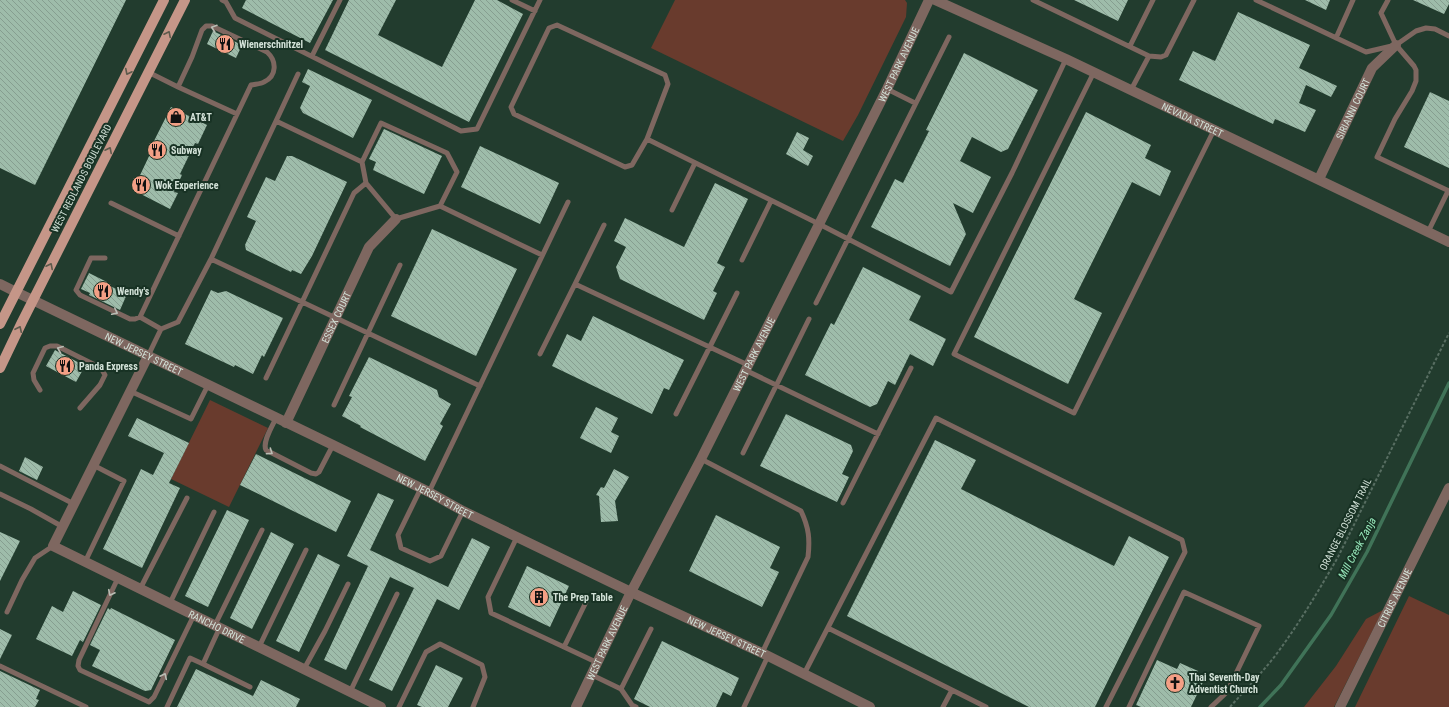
<svg xmlns="http://www.w3.org/2000/svg" width="1449" height="707" font-family="'Roboto Condensed',sans-serif">
<defs>
<pattern id="building-back-hatch" width="6" height="6" patternUnits="userSpaceOnUse"><rect width="6" height="6" fill="#9ebcaa"/><path d="M-1 5l2 2M0 0l6 6M5-1l2 2" fill="none" stroke="#869e90"/></pattern>
</defs>
<rect width="100%" height="100%" fill="#223c2e"/>
<path fill="#693b2d" d="M 675,0 L 905,0 L 907,3 L 906,17 L 858,115 L 843,141 L 651,48 Z
M 210,400 L 268,428 L 229,507 L 171,479 Z
M 1409,596 L 1449,615 L 1449,707 L 1355,707 Z
M 1383,610 L 1334,707 L 1304,707 L 1336,666 L 1366,619 Z"/>
<g fill="none" stroke-linecap="round" stroke-linejoin="round">
<path stroke="#407358" stroke-width="3.5" d="M 1260,707 L 1281,685 L 1331,615 L 1367,552 L 1449,383"/>
</g>
<path fill="url(#building-back-hatch)" d="M 0,0 L 126,0 L 35,185 L 0,168 Z
M 246,0 L 333,0 L 310,43 L 242,8 Z
M 349,0 L 396,0 L 378,35 L 442,67 L 475,0 L 497,0 L 523,14 L 469,122 L 325,50 Z
M 1074,0 L 1128,0 L 1118,21 Z
M 1305,0 L 1330,0 L 1326,10 Z
M 1413,0 L 1449,0 L 1449,4 L 1444,14 Z
M 1238,12 L 1310,45 L 1299,68 L 1337,86 L 1331,97 L 1306,85 L 1299,103 L 1316,110 L 1305,132 L 1275,119 L 1273,124 L 1179,80 L 1193,51 L 1215,61 Z
M 213,31 L 242,45 L 236,58 L 207,44 Z
M 964,53 L 1038,90 L 1008,149 L 1001,152 L 972,137 L 960,161 L 991,177 L 973,213 L 953,203 L 966,234 L 950,266 L 871,227 L 895,179 L 903,183 L 929,131 L 926,130 Z
M 308,69 L 372,100 L 353,138 L 303,113 L 300,108 L 310,86 L 302,82 Z
M 1430,92 L 1449,101 L 1449,168 L 1404,147 Z
M 171,107 L 207,125 L 198,144 L 195,143 L 180,174 L 182,175 L 174,192 L 178,193 L 170,209 L 133,190 L 151,152 L 149,151 Z
M 1086,112 L 1151,145 L 1145,158 L 1171,171 L 1160,196 L 1132,182 L 1074,299 L 1102,313 L 1068,384 L 974,337 Z
M 384,129 L 442,156 L 424,194 L 373,170 L 376,162 L 369,159 Z
M 797,132 L 809,138 L 803,150 L 813,156 L 808,166 L 786,154 Z
M 480,146 L 559,183 L 540,224 L 461,187 Z
M 287,156 L 292,156 L 347,182 L 312,256 L 301,274 L 292,270 L 291,272 L 246,250 L 245,245 L 256,221 L 247,217 L 266,177 L 275,181 Z
M 715,183 L 748,199 L 717,263 L 725,267 L 713,291 L 717,293 L 704,320 L 620,279 L 616,267 L 626,247 L 614,241 L 625,218 L 684,247 Z
M 432,229 L 517,269 L 476,356 L 391,316 Z
M 863,267 L 921,296 L 909,320 L 946,339 L 933,366 L 910,354 L 895,385 L 888,381 L 877,404 L 870,407 L 805,375 L 831,323 L 834,325 Z
M 89,273 L 107,282 L 106,284 L 127,294 L 120,310 L 89,295 L 90,293 L 81,289 Z
M 211,290 L 218,293 L 226,291 L 283,318 L 264,357 L 262,355 L 253,374 L 235,365 L 234,367 L 185,344 Z
M 593,316 L 684,360 L 669,390 L 664,388 L 652,414 L 552,366 L 567,334 L 581,341 Z
M 55,350 L 85,366 L 76,382 L 46,366 Z
M 369,357 L 437,390 L 439,397 L 451,404 L 440,424 L 443,426 L 425,461 L 360,427 L 361,426 L 342,416 L 352,397 L 349,396 Z
M 596,407 L 618,418 L 611,432 L 619,436 L 611,453 L 580,438 Z
M 786,414 L 851,445 L 853,451 L 842,474 L 849,477 L 837,502 L 760,466 Z
M 137,418 L 189,443 L 169,483 L 180,488 L 142,568 L 103,549 L 141,469 L 153,475 L 164,453 L 128,436 Z
M 935,440 L 976,460 L 961,489 L 1114,566 L 1129,536 L 1169,557 L 1095,707 L 1029,707 L 847,616 Z
M 256,454 L 351,501 L 336,532 L 240,485 Z
M 25,457 L 43,467 L 37,480 L 19,471 Z
M 614,469 L 629,477 L 615,501 L 618,521 L 601,522 L 599,496 L 596,495 L 601,487 L 604,488 Z
M 378,493 L 394,500 L 370,550 L 448,587 L 472,538 L 490,547 L 459,610 L 437,599 L 392,691 L 369,680 L 414,588 L 390,577 L 346,670 L 324,660 L 368,566 L 347,556 Z
M 227,510 L 249,520 L 208,607 L 185,596 Z
M 716,515 L 780,547 L 770,568 L 779,572 L 762,607 L 689,571 Z
M 0,532 L 20,541 L 0,581 Z
M 271,532 L 294,544 L 252,629 L 230,618 Z
M 318,554 L 340,565 L 299,652 L 276,641 Z
M 527,566 L 569,586 L 550,627 L 508,607 Z
M 73,591 L 101,605 L 83,642 L 80,640 L 72,656 L 36,639 L 52,606 L 63,612 Z
M 108,608 L 110,610 L 111,608 L 175,640 L 151,690 L 145,691 L 92,666 L 100,650 L 90,645 Z
M 0,629 L 12,635 L 0,659 Z
M 662,641 L 739,678 L 731,696 L 723,692 L 716,707 L 650,707 L 634,699 Z
M 1157,660 L 1177,669 L 1180,663 L 1198,671 L 1194,678 L 1203,682 L 1191,707 L 1141,707 L 1136,705 Z
M 436,665 L 463,678 L 448,707 L 422,707 L 417,705 Z
M 196,669 L 253,696 L 261,680 L 300,699 L 296,707 L 177,707 Z
M 0,671 L 40,690 L 36,699 L 39,700 L 35,707 L 0,707 Z"/>
<g fill="none" stroke-linecap="round" stroke-linejoin="round">
<path stroke="#586e62" stroke-width="2" stroke-dasharray="3 2" stroke-linecap="butt" d="M 1230,707 C 1245,690 1261,674 1275,656 C 1299,624 1319,590 1338,557 L 1449,333"/>
<path stroke="#7e6760" stroke-width="5" d="M 222,0 L 226,2 L 235,18 L 461,131 L 477,129 L 540,0
M 512,0 L 535,11
M 1033,0 L 1149,56 L 1131,90
M 1256,0 L 1366,52 L 1396,45 L 1416,31 L 1426,28 L 1435,29 L 1449,36
M 1388,0 L 1381,13 L 1396,45 L 1414,66 L 1416,70 L 1416,81 L 1412,91 L 1395,119 L 1377,157 L 1449,191
M 1336,38 L 1353,0
M 1130,46 L 1153,0
M 312,56 L 340,0
M 1149,56 L 1161,57 L 1166,55 L 1194,0
M 148,72 L 178,87 L 192,57 L 202,30 L 206,26 L 212,26 L 267,52 C 277,61 277,76 264,82 C 261,84 255,84 251,85 L 140,317 L 161,329
M 1094,72 L 954,354 L 1074,413 L 1214,130
M 178,87 L 237,114
M 887,89 L 915,103
M 276,121 L 298,74
M 647,139 L 668,84 L 665,75 L 557,25 L 549,28 L 511,107 L 514,114 L 625,167 L 632,165 L 647,139 L 819,224 L 951,292 L 1012,173 L 1066,59
M 362,162 L 381,123 L 447,153 L 457,172 L 440,206
M 111,203 L 179,236
M 672,210 L 695,163
M 1428,232 L 1448,191
M 105,258 L 91,258 L 76,290 L 80,295 L 130,319 L 135,319 L 140,317
M 742,260 L 771,201
M 575,284 L 604,225
M 816,303 L 949,37
M 540,354 L 575,284 L 748,365
M 148,356 L 161,329 L 178,322 L 211,259
M 745,370 L 878,434
M 266,378 L 354,193 L 366,183
M 480,386 L 211,259 L 276,121 L 362,162 L 366,183 L 396,219 L 440,206 L 542,255
M 40,390 L 34,380 L 33,373 L 45,348 L 50,346 L 57,346 L 101,368 L 105,375 L 100,385 L 80,408
M 130,391 L 191,419 L 208,385
M 334,405 L 400,265
M 676,414 L 737,293
M 276,418 C 272,427 262,442 266,450 L 311,473 L 316,474 L 319,472 L 333,445
M 743,453 L 809,319
M 701,459 L 801,511 C 809,528 810,539 808,557 L 762,653
M 0,466 L 74,504
M 421,488 L 398,535 L 401,548 L 430,561 L 441,556 L 463,511
M 429,492 L 568,202
M 0,494 L 31,509 L 63,527
M 843,503 L 911,368
M 517,537 L 488,597 L 491,613 L 564,647
M 85,562 L 124,481 L 93,465
M 118,578 L 79,660 L 78,666 L 80,670 L 149,702 L 154,697 L 194,615
M 140,589 L 187,498
M 587,600 L 564,647 L 598,663
M 170,603 L 214,512
M 7,612 L 22,580 L 35,558 L 53,546
M 215,625 L 262,530
M 220,627 L 203,664 L 250,687
M 828,628 L 986,707
M 259,647 L 306,550
M 0,666 L 86,707
M 304,669 L 325,631 L 348,584
M 804,674 L 936,418 L 1182,540 L 1185,552 L 1106,707
M 592,675 L 621,689 L 632,705 L 636,707
M 621,689 L 651,629
M 350,692 L 397,594
M 167,707 L 190,658 L 203,664
M 399,707 L 426,652 L 440,644 L 482,665 L 485,677 L 473,707
M 744,707 L 768,656
M 943,707 L 952,690
M 1129,707 L 1184,592 L 1259,626 L 1227,692 L 1211,707"/>
<g stroke="#7e6760" stroke-width="10">
<path id="s1" d="M 935,0 L 1066,59 L 1449,242"/>
<path id="s2" d="M 1319,179 L 1372,68 L 1396,45"/>
<path d="M 0,284 L 16,292"/>
<path id="s3" d="M 148,356 L 53,546 L 381,707"/>
<path id="s4" d="M 286,423 L 369,247 L 396,219"/>
<path id="s5" d="M 1340,707 L 1449,488"/>
</g>
<g stroke="#7e6760" stroke-width="10">
<path id="s6" d="M 16,292 L 333,445 L 429,492 L 463,511 L 631,592 L 762,653 L 870,707"/>
<path id="s7" d="M 576,707 L 631,592 L 701,459 L 887,89 L 929,0"/>
</g>
<path stroke="#c59688" stroke-width="10" d="M 0,324 L 164,0
M 0,368 L 22,322 L 185,0"/>
</g>
<defs><path id="oneway-chevron" d="M-2-3.5L2.5 0L-2 3.5" fill="none" stroke-width="1.6" stroke-linecap="round" stroke-linejoin="round"/></defs>
<g stroke="#babdb4">
<use href="#oneway-chevron" transform="translate(214 28) rotate(-162)"/>
<use href="#oneway-chevron" transform="translate(115 312) rotate(26)"/>
<use href="#oneway-chevron" transform="translate(60 349) rotate(-158)"/>
<use href="#oneway-chevron" transform="translate(270 452) rotate(34)"/>
<use href="#oneway-chevron" transform="translate(111 593) rotate(116)"/>
<use href="#oneway-chevron" transform="translate(164 676) rotate(-64)"/>
</g>
<g stroke="#5d5a4c">
<use href="#oneway-chevron" transform="translate(168 34) rotate(-63)"/>
<use href="#oneway-chevron" transform="translate(128 72) rotate(117)"/>
<use href="#oneway-chevron" transform="translate(109 150) rotate(-63)"/>
<use href="#oneway-chevron" transform="translate(50 266) rotate(-63)"/>
<use href="#oneway-chevron" transform="translate(19 329) rotate(-65)"/>
</g>
<defs>
<g id="restaurant-disc" transform="scale(1)"><circle r="9.5" fill="#f39f85" stroke="#183224"/><path d="M-5-6h1v4h1v-4h1v4h1v-4h1v5L-1.5 .5V6h-2V.5L-5-1ZM5-6V6H3V1.5H1.5Q1.5-4 5-6Z" fill="#111"/></g>
<g id="shop-disc" transform="scale(1)"><circle r="9.5" fill="#f39f85" stroke="#183224"/><path d="M-5-2.5h2.3a2.7 3.5 0 0 1 5.4 0H5L5.5 6h-11ZM-1.5-2.5h3a1.5 2.3 0 0 0-3 0Z" fill="#111"/></g>
<g id="building-disc" transform="scale(1)"><circle r="9.5" fill="#f39f85" stroke="#183224"/><path d="M-4-6H4V6H1V3H-1V6H-4ZM-2.5-4.3h1.7v1.8h-1.7ZM.8-4.3h1.7v1.8H.8ZM-2.5-1h1.7V.8h-1.7ZM.8-1h1.7V.8H.8Z" fill="#111"/></g>
<g id="church-disc" transform="scale(1)"><circle r="9.5" fill="#f39f85" stroke="#183224"/><path d="M-1.2-6h2.4v3.5h3.3v2.4h-3.3V6h-2.4V-.1h-3.3v-2.4h3.3Z" fill="#111"/></g>
</defs>
<g fill-rule="evenodd">
<use href="#restaurant-disc" x="225" y="44"/>
<use href="#shop-disc" x="176" y="117"/>
<use href="#restaurant-disc" x="157" y="150"/>
<use href="#restaurant-disc" x="141" y="185"/>
<use href="#restaurant-disc" x="103" y="291"/>
<use href="#restaurant-disc" x="65" y="366"/>
<use href="#building-disc" x="539" y="597"/>
<use href="#church-disc" x="1175" y="683"/>
</g>
<g text-anchor="middle" stroke-width="4" stroke-linejoin="round" paint-order="stroke">
<g font-size="10" font-weight="bold" fill="#d3e2d8" stroke="#183224" text-anchor="start">
<text x="239" y="48">Wienerschnitzel</text>
<text x="190" y="121">AT&amp;T</text>
<text x="171" y="154">Subway</text>
<text x="155" y="189">Wok Experience</text>
<text x="117" y="295">Wendy's</text>
<text x="79" y="370">Panda Express</text>
<text x="553" y="601">The Prep Table</text>
<text x="1189" y="681">Thai Seventh-Day<tspan x="1189" dy="12">Adventist Church</tspan></text>
</g>
<g font-size="10" fill="#d3e2d8" stroke="#183224">
<text dy="4" stroke="none"><textPath href="#s7" startOffset="719">WEST PARK AVENUE</textPath></text>
<text dy="4" stroke="none"><textPath href="#s2" startOffset="78">SIRIANNI COURT</textPath></text>
<text dy="4" stroke="none"><textPath href="#s1" startOffset="284">NEVADA STREET</textPath></text>
<text transform="translate(81 178) rotate(-63)" y="4">WEST REDLANDS BOULEVARD</text>
<text dy="4" stroke="none"><textPath href="#s4" startOffset="117">ESSEX COURT</textPath></text>
<text dy="4" stroke="none"><textPath href="#s6" startOffset="142">NEW JERSEY STREET</textPath></text>
<text dy="4" stroke="none"><textPath href="#s7" startOffset="395">WEST PARK AVENUE</textPath></text>
<text dy="4" stroke="none"><textPath href="#s6" startOffset="466">NEW JERSEY STREET</textPath></text>
<text transform="translate(1345 524) rotate(-63)" y="4">ORANGE BLOSSOM TRAIL</text>
<text dy="4" stroke="none"><textPath href="#s5" startOffset="122">CITRUS AVENUE</textPath></text>
<text dy="4" stroke="none"><textPath href="#s3" startOffset="395">RANCHO DRIVE</textPath></text>
<text dy="4" stroke="none"><textPath href="#s6" startOffset="790">NEW JERSEY STREET</textPath></text>
<text dy="4" stroke="none"><textPath href="#s7" startOffset="71">WEST PARK AVENUE</textPath></text>
</g>
<g font-size="11" font-style="italic" fill="#98e9bc" stroke="#183224">
<text transform="translate(1357 548) rotate(-62)" y="4">Mill Creek Zanja</text>
</g>
</g>
</svg>
